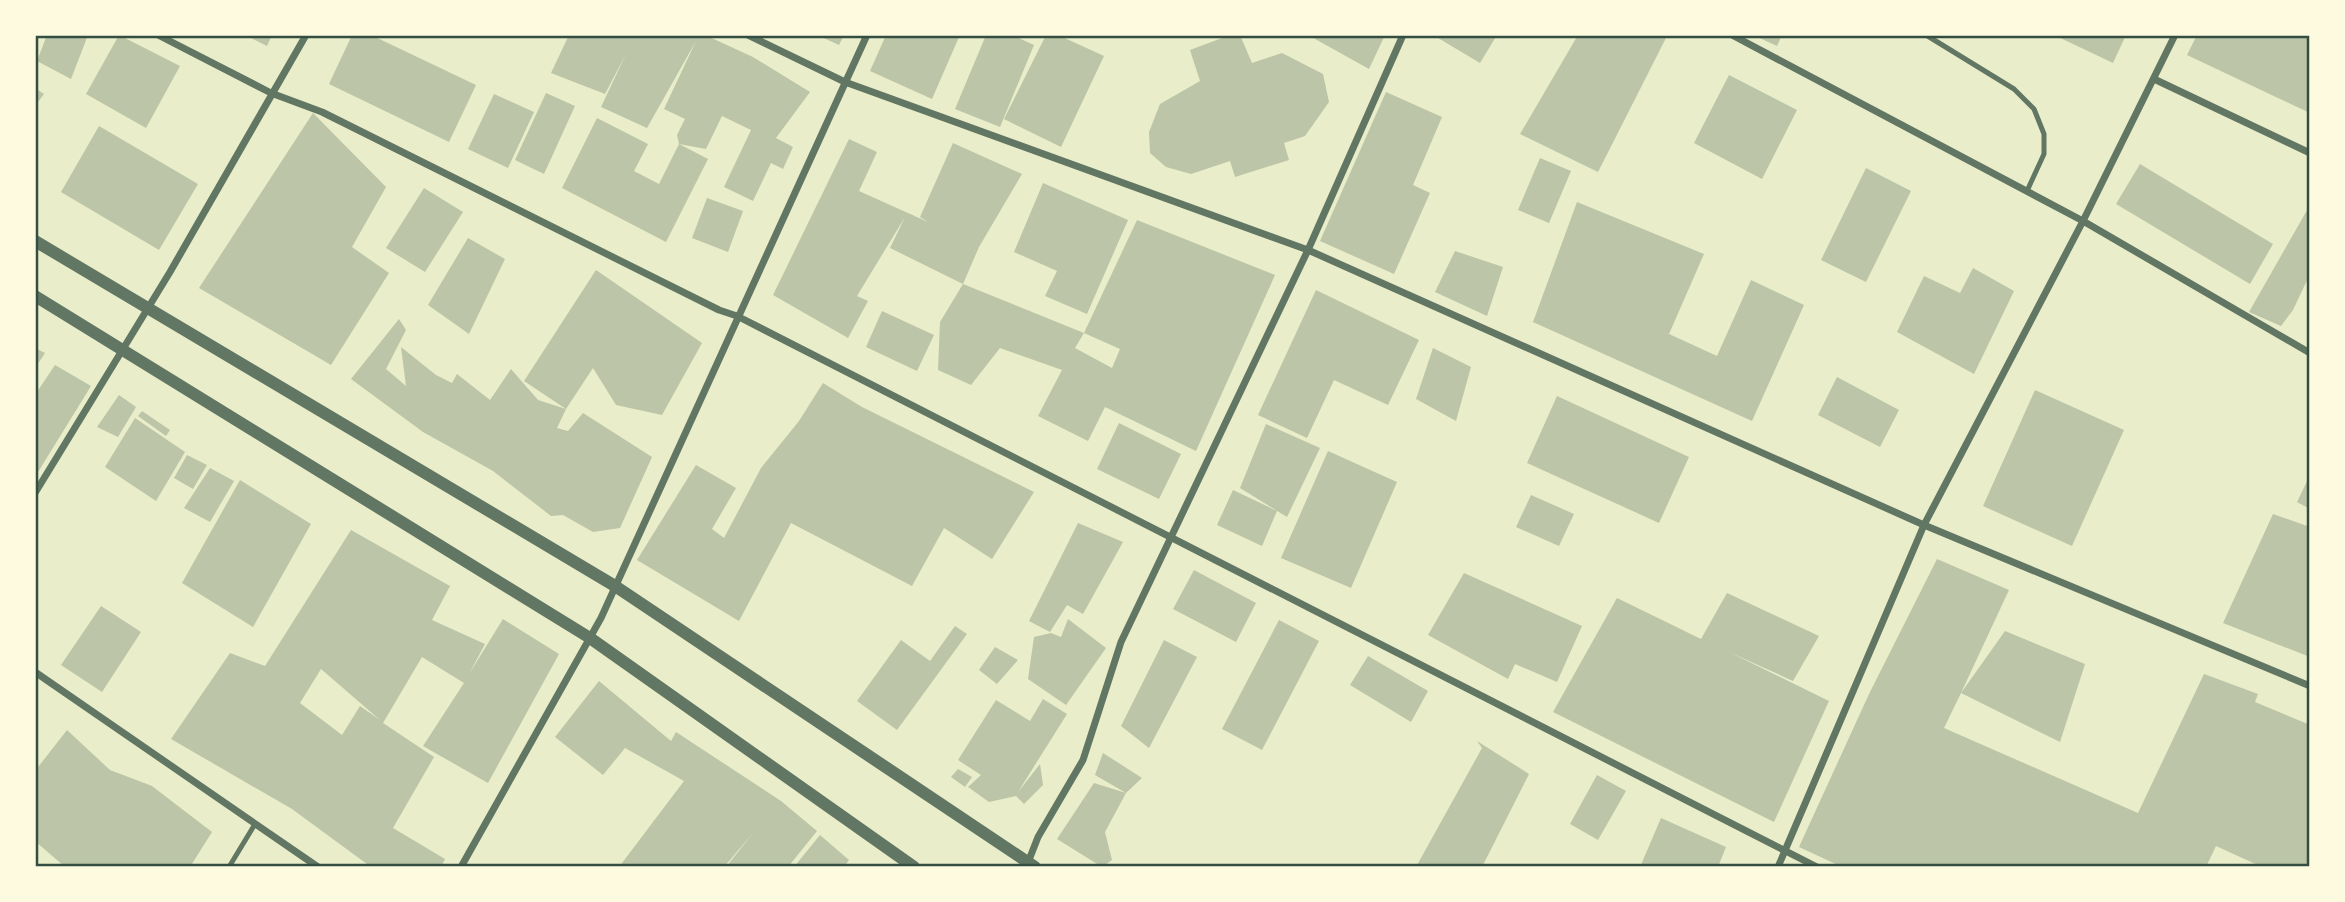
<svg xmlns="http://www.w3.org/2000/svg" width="2345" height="902" font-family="'Roboto Serif',serif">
<rect width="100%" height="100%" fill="#e9edc9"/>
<path fill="#bcc5a7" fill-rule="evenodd" d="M 47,35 L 88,35 L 71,79 L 37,61 Z
M 119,35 L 180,66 L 146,128 L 86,94 Z
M 245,35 L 272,35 L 267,46 Z
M 352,35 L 371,35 L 476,85 L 449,142 L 329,84 Z
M 569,35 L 705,35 L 753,57 L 810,92 L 776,138 L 793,147 L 783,169 L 771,163 L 753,201 L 724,187 L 751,130 L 722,116 L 706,149 L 679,144 L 677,135 L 685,119 L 664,109 L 696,41 L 647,128 L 601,107 L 626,54 L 605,94 L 551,73 Z
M 817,35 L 844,35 L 839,45 Z
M 886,35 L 959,37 L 932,99 L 870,71 Z
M 986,35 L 1012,35 L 1034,45 L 1000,127 L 955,109 Z
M 1046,35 L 1058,35 L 1104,56 L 1061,147 L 1004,119 Z
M 1230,35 L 1240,35 L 1252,63 L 1282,53 L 1323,74 L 1329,102 L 1305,136 L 1284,143 L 1289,160 L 1235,177 L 1230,161 L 1191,174 L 1166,167 L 1150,153 L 1149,132 L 1160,104 L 1200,81 L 1190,50 Z
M 1308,35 L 1385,35 L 1369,69 Z
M 1433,35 L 1497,35 L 1480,63 Z
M 1578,35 L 1667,36 L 1598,172 L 1520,134 Z
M 1753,35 L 1782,35 L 1777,46 Z
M 2054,35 L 2126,35 L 2113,63 Z
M 2197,35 L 2310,35 L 2310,113 L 2187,55 Z
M 1729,75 L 1797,110 L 1762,179 L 1694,143 Z
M 35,88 L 44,94 L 35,106 Z
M 1386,92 L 1442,117 L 1413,185 L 1430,193 L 1394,274 L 1320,241 Z
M 546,93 L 575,106 L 544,174 L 515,160 Z
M 494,94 L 534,112 L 508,168 L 468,149 Z
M 313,113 L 386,187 L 352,247 L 389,273 L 331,365 L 199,288 Z
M 597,118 L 648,144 L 634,171 L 659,184 L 679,144 L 708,159 L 666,242 L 562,188 Z
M 99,126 L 198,184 L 159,250 L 61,192 Z
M 849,139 L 877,152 L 859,191 L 928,222 L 920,217 L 953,143 L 1022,174 L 979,247 L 963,284 L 890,248 L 905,217 L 857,296 L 868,301 L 848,338 L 773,295 Z
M 1540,158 L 1571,171 L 1549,223 L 1518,210 Z
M 2140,164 L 2273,244 L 2250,284 L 2116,204 Z
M 1866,168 L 1911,191 L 1866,282 L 1821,260 Z
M 1043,183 L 1128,220 L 1087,314 L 1045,296 L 1057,271 L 1014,252 Z
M 424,188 L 463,212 L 425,272 L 386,248 Z
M 707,198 L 743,211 L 728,252 L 692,238 Z
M 1577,202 L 1704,254 L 1669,334 L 1717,356 L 1751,280 L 1804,305 L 1752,421 L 1533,322 Z
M 2310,205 L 2310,274 L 2293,310 L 2281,326 L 2249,312 Z
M 1137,220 L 1275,275 L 1196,451 L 1105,407 L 1088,441 L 1038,416 L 1062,370 L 1000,348 L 971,385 L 938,370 L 940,322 L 963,284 L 1084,333 ZM 1084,333 L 1120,349 L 1112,368 L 1075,348 Z
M 468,238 L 505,259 L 469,334 L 428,305 Z
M 1455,251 L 1503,267 L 1487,316 L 1435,292 Z
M 1973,268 L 2014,291 L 1974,374 L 1897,332 L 1924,276 L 1960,293 Z
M 596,270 L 702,343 L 662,415 L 616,405 L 593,368 L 566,409 L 524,381 Z
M 1316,290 L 1419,340 L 1388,405 L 1334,380 L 1307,438 L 1258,415 Z
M 882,311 L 934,335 L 917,371 L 866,347 Z
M 399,319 L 406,330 L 386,369 L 406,386 L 401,347 L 436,375 L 452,383 L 457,374 L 490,400 L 511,369 L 538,400 L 566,409 L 557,428 L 568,431 L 583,413 L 652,457 L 620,528 L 593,532 L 563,515 L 551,516 L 493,471 L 423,432 L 351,379 Z
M 35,348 L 45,353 L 35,368 Z
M 1433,348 L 1471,367 L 1456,421 L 1416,399 Z
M 55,365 L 91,386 L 35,477 L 35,395 Z
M 1837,377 L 1899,410 L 1880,447 L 1818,415 Z
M 823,383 L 862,407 L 1034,492 L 992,559 L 944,528 L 912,586 L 791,523 L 739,621 L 637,560 L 696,465 L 736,488 L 712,529 L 724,538 L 761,468 L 799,421 Z
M 2035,390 L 2124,430 L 2072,546 L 1983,506 Z
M 119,395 L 136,407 L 118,437 L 97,427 Z
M 1557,396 L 1689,457 L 1659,523 L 1527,463 Z
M 142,411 L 170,430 L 166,436 L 138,416 Z
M 135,418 L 185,452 L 156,501 L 105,467 Z
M 1119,423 L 1181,454 L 1159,499 L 1097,469 Z
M 1266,424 L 1320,448 L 1287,517 L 1240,488 Z
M 1328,451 L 1397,482 L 1351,588 L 1281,558 Z
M 187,455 L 207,465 L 193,489 L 174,478 Z
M 210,468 L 234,481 L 210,522 L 184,508 Z
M 2310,475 L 2310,509 L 2297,502 Z
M 240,480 L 311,524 L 253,627 L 182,583 Z
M 1233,490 L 1277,511 L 1262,546 L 1217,525 Z
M 1531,495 L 1574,514 L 1559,546 L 1516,527 Z
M 2273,514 L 2310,527 L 2310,657 L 2223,623 Z
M 1078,523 L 1123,542 L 1083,614 L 1067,605 L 1050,632 L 1029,621 Z
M 351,530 L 450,586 L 432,620 L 485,644 L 469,674 L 503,619 L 559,654 L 488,783 L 423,746 L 464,683 L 422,657 L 383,723 L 434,757 L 393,828 L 445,859 L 441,867 L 371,867 L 292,809 L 171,739 L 230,653 L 265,666 ZM 321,669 L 380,720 L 360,706 L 342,735 L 300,703 Z
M 1937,559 L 2009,590 L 1961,693 L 2005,631 L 2085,664 L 2060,742 L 1961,693 L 1944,728 L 2138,813 L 2204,674 L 2258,694 L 2255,702 L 2310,725 L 2310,867 L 2262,867 L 2216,846 L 2206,867 L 1842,867 L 1799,847 L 1869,694 Z
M 1194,570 L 1256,603 L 1236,642 L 1173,609 Z
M 1464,573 L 1582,626 L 1557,682 L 1515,664 L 1508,679 L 1428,635 Z
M 1727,593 L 1819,636 L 1793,681 L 1729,652 L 1829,701 L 1774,822 L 1553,712 L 1617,598 L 1701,639 Z
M 101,606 L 141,632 L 102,692 L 61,665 Z
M 1068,619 L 1106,648 L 1066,705 L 1028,679 L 1034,637 L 1051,633 L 1061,637 Z
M 1279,620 L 1319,641 L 1262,750 L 1222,729 Z
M 955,626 L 967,634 L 897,730 L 857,701 L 901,640 L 930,661 Z
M 1164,640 L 1197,657 L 1149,748 L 1121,726 Z
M 995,647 L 1018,660 L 997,684 L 979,670 Z
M 1368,656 L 1428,691 L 1411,722 L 1350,685 Z
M 599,681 L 671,741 L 676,732 L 781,801 L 817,831 L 788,867 L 726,867 L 753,833 L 724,867 L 619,867 L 684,781 L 625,748 L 603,775 L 555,737 Z
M 1043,699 L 1067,714 L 1018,792 L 1040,764 L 1043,785 L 1024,804 L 1016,796 L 989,802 L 968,787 L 981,775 L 958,760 L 996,700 L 1030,721 Z
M 67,730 L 110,770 L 152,786 L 212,832 L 190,867 L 65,867 L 35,841 L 35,771 Z
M 1477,741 L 1529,774 L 1482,867 L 1416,867 L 1482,748 Z
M 1103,753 L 1142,778 L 1126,793 L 1095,775 Z
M 958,769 L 972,777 L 965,787 L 951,777 Z
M 1597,775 L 1626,791 L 1598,840 L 1570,824 Z
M 1094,783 L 1126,793 L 1105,832 L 1112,860 L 1102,867 L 1057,839 Z
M 1661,818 L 1726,847 L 1718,867 L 1640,867 Z
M 820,835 L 849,860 L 844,867 L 794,867 Z"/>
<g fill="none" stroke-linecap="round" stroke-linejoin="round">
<path stroke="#617663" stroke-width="5" d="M 1926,35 L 2014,89 L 2034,109 L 2044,134 L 2044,154 L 2027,191
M 229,867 L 255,824"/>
<path stroke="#617663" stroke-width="7" d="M 158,35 L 271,93 L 322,112 L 719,310 L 737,316 L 1817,867
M 748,35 L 845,82 L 1308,250 L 1924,525 L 2310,686
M 1732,35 L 2083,221 L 2310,353
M 2154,79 L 2310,153
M 35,493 L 170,272 L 306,35
M 35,672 L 318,867
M 1027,865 L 1038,837 L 1083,760 L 1121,642 L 1308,250 L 1403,35
M 461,867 L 601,618 L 867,35
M 1778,867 L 1924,525 L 2083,221 L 2175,35"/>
<path stroke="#617663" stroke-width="12" d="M 35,241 L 615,586 L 1035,867
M 35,296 L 590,638 L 914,867"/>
</g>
<rect width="2345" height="902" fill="none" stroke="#fefae0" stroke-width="74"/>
<rect x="37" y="37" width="2271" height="828" fill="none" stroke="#344e41" stroke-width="2.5"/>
</svg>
